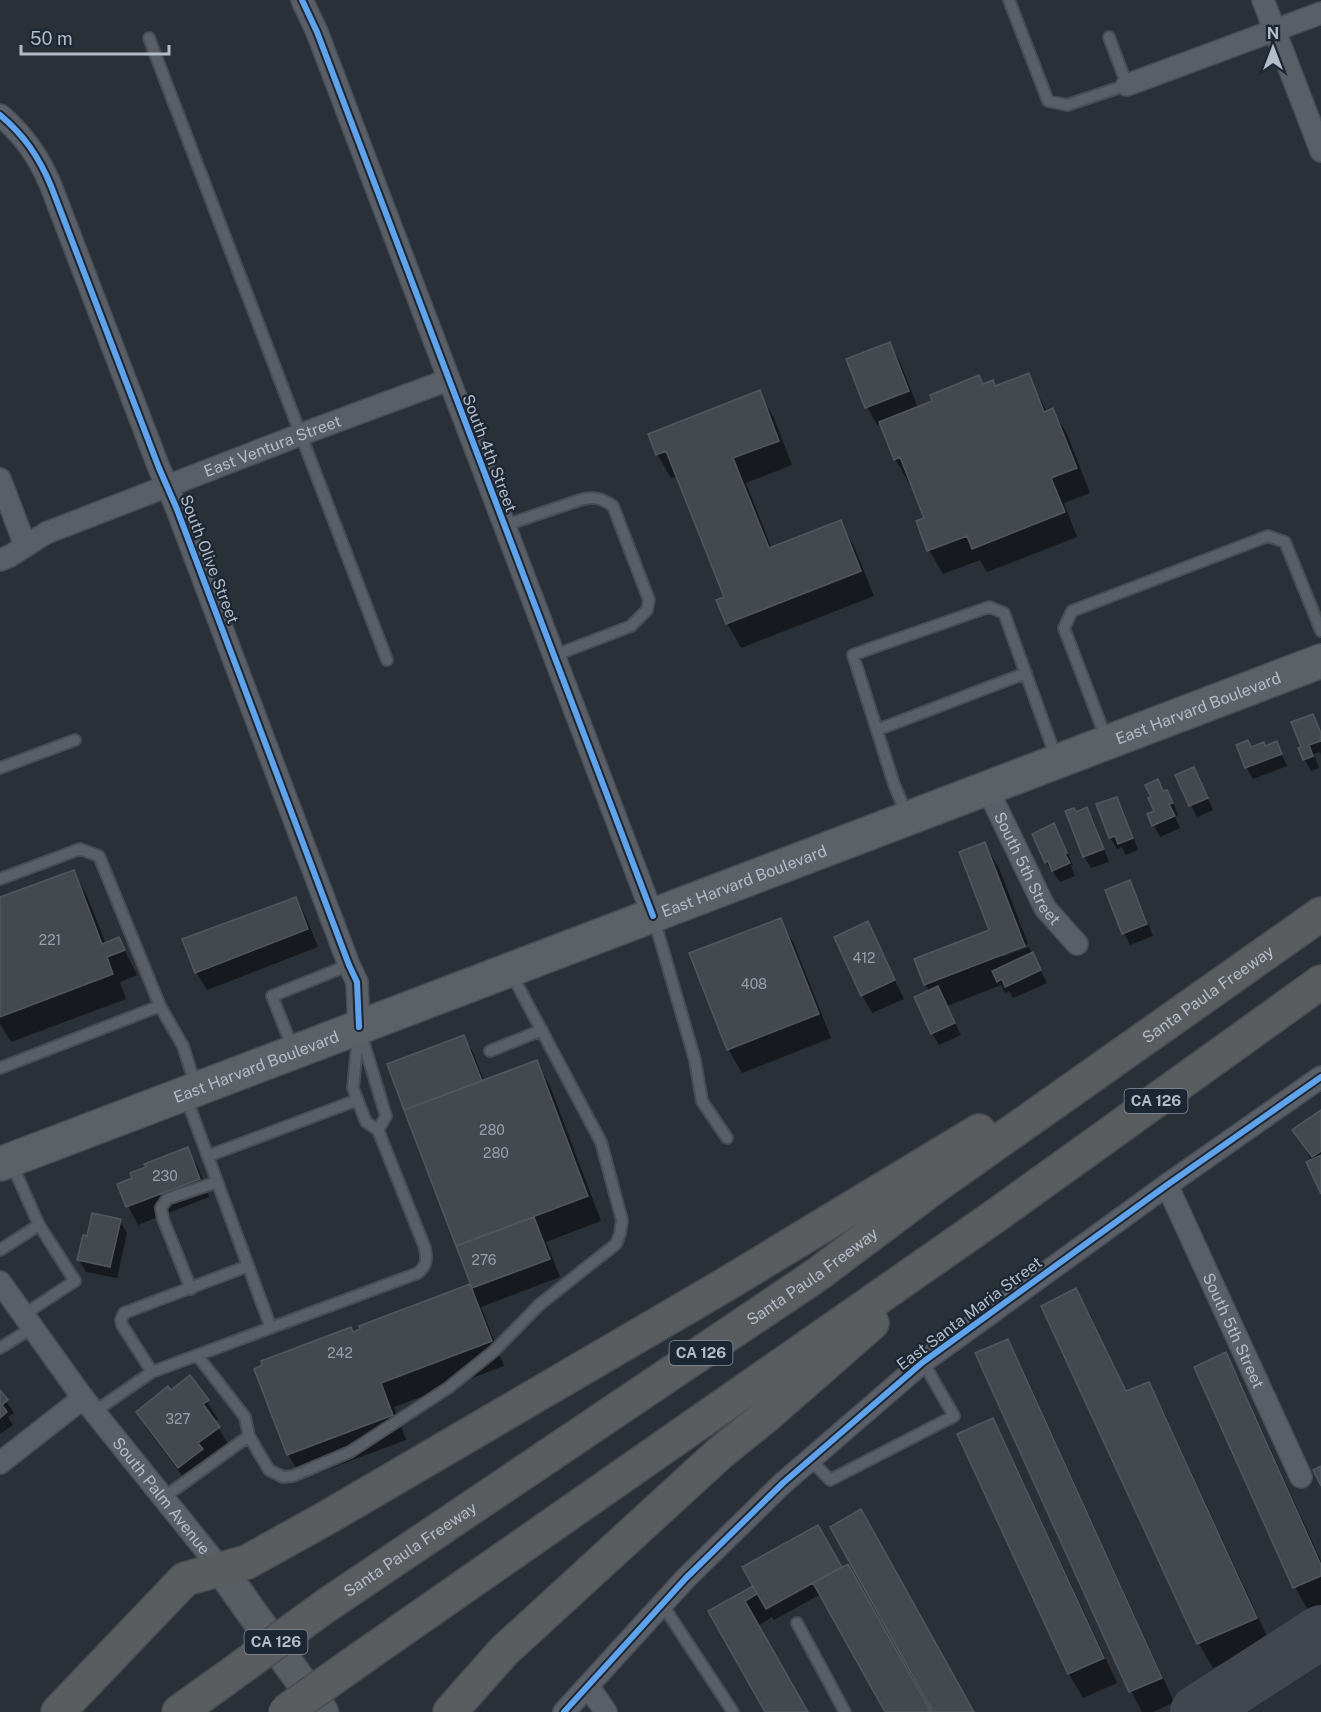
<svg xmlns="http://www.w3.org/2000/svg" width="1321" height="1712" font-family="'Public Sans',sans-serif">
<rect width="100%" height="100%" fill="#2a3038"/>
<path fill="#0007" fill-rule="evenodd" d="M 890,344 L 900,362 L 918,408 L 983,385 L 996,388 L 1028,375 L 1047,412 L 1053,410 L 1067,434 L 1090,493 L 1064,503 L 1077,537 L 987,572 L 980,560 L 943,574 L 929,550 L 926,519 L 911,482 L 909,483 L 895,459 L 881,424 L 877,425 L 867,407 Z
M 759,392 L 773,416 L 792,465 L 746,483 L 772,549 L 840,522 L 854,546 L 874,596 L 741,648 L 727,623 L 726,598 L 678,476 L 671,478 L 657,454 Z
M 1313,716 L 1321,731 L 1321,755 L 1315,757 L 1319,768 L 1311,771 L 1304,759 ZM 1320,752 L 1321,755 L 1306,760 L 1306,757 Z
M 1276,743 L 1287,766 L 1253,779 L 1246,767 L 1251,749 L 1265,747 Z
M 1200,780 L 1213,810 L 1197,817 L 1191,805 Z
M 1157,781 L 1173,803 L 1178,815 L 1175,817 L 1180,828 L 1160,837 L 1149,815 L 1156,812 Z
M 1116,798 L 1123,810 L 1138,850 L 1126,855 L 1122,847 L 1117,849 L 1110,837 Z
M 1087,809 L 1094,821 L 1109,862 L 1091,868 L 1084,856 L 1076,813 Z
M 1054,825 L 1073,865 L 1071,866 L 1075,876 L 1060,882 L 1046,862 L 1034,834 Z
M 985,844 L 999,868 L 1028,944 L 1002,954 L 1002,957 L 1029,947 L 1047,983 L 1013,998 L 1009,991 L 1005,993 L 1001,985 L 947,1006 L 961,1035 L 939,1045 L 932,1033 L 929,992 L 916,960 L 991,931 Z
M 73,872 L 87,896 L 106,944 L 119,939 L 137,975 L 120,982 L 126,999 L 11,1042 L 0,1024 L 0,899 Z
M 1129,882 L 1136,894 L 1153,936 L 1130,945 L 1124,933 Z
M 296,899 L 306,917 L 318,947 L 207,990 L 196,972 Z
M 780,920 L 794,944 L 831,1038 L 742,1073 L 728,1049 Z
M 867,923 L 904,999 L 872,1013 L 862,995 Z
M 464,1037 L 474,1055 L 484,1081 L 536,1062 L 550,1086 L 601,1221 L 546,1242 L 560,1277 L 481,1307 L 504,1366 L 394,1407 L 406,1440 L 302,1479 L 288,1454 L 353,1333 L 474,1291 L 389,1065 Z
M 1321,1111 L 1321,1191 L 1312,1161 L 1294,1130 Z
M 187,1149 L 198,1167 L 209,1197 L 138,1225 L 128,1206 L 119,1185 Z
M 120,1221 L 127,1233 L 117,1278 L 86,1272 L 79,1260 L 88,1238 Z
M 1076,1290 L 1090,1314 L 1127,1393 L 1148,1384 L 1162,1408 L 1270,1643 L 1213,1668 L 1199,1644 L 1043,1307 Z
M 1007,1340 L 1021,1365 L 1174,1702 L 1153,1712 L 1142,1712 L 1131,1691 L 977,1354 Z
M 1225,1354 L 1239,1379 L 1321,1561 L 1321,1606 L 1309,1612 L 1295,1587 L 1196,1367 Z
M 190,1377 L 218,1419 L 215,1422 L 229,1446 L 189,1485 L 148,1430 L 138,1412 Z
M 0,1392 L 14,1413 L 8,1417 L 13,1425 L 0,1434 Z
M 992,1420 L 1006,1444 L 1117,1683 L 1083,1698 L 1069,1674 L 959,1435 Z
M 818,1527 L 842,1569 L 929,1712 L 887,1712 L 821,1594 L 774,1620 L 772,1617 L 758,1626 L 806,1712 L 766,1712 L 710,1612 L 755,1586 Z"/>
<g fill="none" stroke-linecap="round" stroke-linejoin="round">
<path stroke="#42464e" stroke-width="54" d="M 1197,1712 L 1321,1632"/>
</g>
<path fill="#444950" stroke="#52575f" stroke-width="1.5" d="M 890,342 L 909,391 L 865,408 L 846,359 Z
M 1029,373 L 1044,412 L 1053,408 L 1077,468 L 1051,478 L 1065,512 L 972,549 L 967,536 L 927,551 L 916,521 L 924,518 L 900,457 L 894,460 L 879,422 L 932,401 L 930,395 L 979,375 L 983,384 L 993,380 L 995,386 Z
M 760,390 L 779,441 L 733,458 L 769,548 L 841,520 L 861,571 L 726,624 L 716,600 L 724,597 L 666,451 L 656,455 L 648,434 Z
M 1313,714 L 1321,733 L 1321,741 L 1309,745 L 1313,756 L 1303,760 L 1298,748 L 1301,747 L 1291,722 Z
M 1248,740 L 1251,747 L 1264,742 L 1265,746 L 1277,741 L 1282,754 L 1245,768 L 1236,745 Z
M 1194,767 L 1208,798 L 1189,806 L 1175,775 Z
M 1158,779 L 1163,791 L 1167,790 L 1173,803 L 1169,804 L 1175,816 L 1152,826 L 1147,814 L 1154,811 L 1148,798 L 1151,797 L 1145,785 Z
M 1117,797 L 1133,838 L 1118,844 L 1115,836 L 1109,838 L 1096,804 Z
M 1087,807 L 1104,849 L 1083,857 L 1065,811 L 1074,808 L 1076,812 Z
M 1054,823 L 1067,853 L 1065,854 L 1070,863 L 1052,871 L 1048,861 L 1045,863 L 1032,834 Z
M 985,842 L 1025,946 L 924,985 L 914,959 L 989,930 L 959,852 Z
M 74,870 L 102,944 L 119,937 L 125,950 L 107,957 L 113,974 L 0,1017 L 0,897 Z
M 1130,880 L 1147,924 L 1122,934 L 1105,890 Z
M 296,897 L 308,929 L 195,973 L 182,939 Z
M 781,918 L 819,1014 L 727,1050 L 689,953 Z
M 868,921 L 895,980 L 861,996 L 834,937 Z
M 1033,952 L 1041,970 L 1005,987 L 1002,979 L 997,982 L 992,971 Z
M 938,986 L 955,1023 L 931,1034 L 914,997 Z
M 464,1035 L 482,1081 L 404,1110 L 387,1064 Z
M 537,1060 L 588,1196 L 456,1246 L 404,1110 Z
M 1321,1110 L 1321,1151 L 1312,1157 L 1292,1130 Z
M 188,1147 L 200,1179 L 126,1207 L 117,1184 L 132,1178 L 130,1173 L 146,1167 L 144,1164 Z
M 1321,1155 L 1321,1194 L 1306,1162 Z
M 92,1213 L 121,1219 L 110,1267 L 77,1260 L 83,1235 L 87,1236 Z
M 534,1217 L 550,1259 L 472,1288 L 456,1246 Z
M 470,1284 L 492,1341 L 381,1383 L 393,1415 L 287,1455 L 254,1369 L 262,1365 L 261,1361 L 351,1327 L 353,1332 L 360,1329 L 359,1326 Z
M 1076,1288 L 1126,1391 L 1149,1382 L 1257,1618 L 1197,1644 L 1041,1306 Z
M 1008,1339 L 1162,1678 L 1129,1692 L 975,1353 Z
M 1226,1352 L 1321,1565 L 1321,1576 L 1293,1588 L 1194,1367 Z
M 190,1375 L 209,1400 L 203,1404 L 220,1427 L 198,1443 L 203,1449 L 178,1468 L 136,1412 L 168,1386 L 171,1390 Z
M 0,1390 L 8,1400 L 2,1405 L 7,1412 L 0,1418 Z
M 993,1418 L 1104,1658 L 1068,1674 L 957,1434 Z
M 1321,1466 L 1321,1486 L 1313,1470 Z
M 861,1509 L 974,1712 L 933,1712 L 830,1527 Z
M 818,1525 L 842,1567 L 766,1609 L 742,1567 Z
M 848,1564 L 931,1712 L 885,1712 L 813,1583 Z
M 753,1586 L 757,1594 L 745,1601 L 808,1712 L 765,1712 L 708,1611 Z"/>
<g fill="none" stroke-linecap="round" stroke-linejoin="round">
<g stroke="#484c53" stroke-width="14">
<path id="lane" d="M 1009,0 L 1048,101 L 1067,105 L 1127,85 L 1109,37
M 149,38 L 387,660
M 503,526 L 580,500 C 594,496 601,498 613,506 L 649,600 L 647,610 L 631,626 L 553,656
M 877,730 L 1026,673
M 1106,738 L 1064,628 L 1072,611 L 1268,536 L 1285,542 L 1321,631
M 0,768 L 75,740
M 907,816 L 894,784 L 853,655 L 869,649 L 989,607 L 1004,613 L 1057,760
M 0,879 L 80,849 L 99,856 L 160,1006 L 183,1046 L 196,1087
M 654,919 L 695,1060 L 702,1101 L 727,1138
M 361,1034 L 386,1116 L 378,1130
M 293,1049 L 272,996 L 349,965
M 490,1051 L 542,1030
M 0,1068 L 160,1006
M 186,1097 L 271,1328
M 208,1156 L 357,1100
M 11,1162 L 39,1225 L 75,1281 L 23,1315
M 0,1250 L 39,1225
M 191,1289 L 163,1219 L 161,1208 L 167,1199 L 217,1182
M 0,1348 L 32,1328
M 197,1355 L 245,1417 L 249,1436 L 269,1470 L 283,1477 L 293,1476 L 350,1452 L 448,1388 L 494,1351 L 539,1305 L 616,1244 L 620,1234 L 622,1220 L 601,1142 L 511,973
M 152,1372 L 122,1325 L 121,1320 L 124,1313 L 248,1266
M 94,1412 L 152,1372 L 418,1273 C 427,1265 427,1260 425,1248 L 378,1130 L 366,1122 L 353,1088 L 358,1034
M 810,1459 L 830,1480 L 954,1416 L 923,1362
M 163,1498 L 249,1436
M 662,1604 L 733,1712
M 797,1623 L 845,1712"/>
</g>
<g stroke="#484c53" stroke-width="24">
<g id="street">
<path d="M 302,0 L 317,32 L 653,916"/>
<path d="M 1263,0 L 1321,151"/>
<path d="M 1127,85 L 1321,13"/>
<path d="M 0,115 C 24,135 39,157 51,186 L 159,468 L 176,507 L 349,965 L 357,982 L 359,1027"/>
<path d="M 0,479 L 25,545"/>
<path id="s1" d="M 0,560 L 10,556 L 46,533 L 302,434 L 448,380"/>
<path id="s2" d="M 987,788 L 1045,908 L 1077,944"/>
<path id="s3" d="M 1167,1185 L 1301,1477"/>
<path id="s4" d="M 0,1282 L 83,1398 L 220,1568"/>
<path d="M 0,1463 L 83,1398"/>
<path d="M 588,1686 L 606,1712"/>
<path d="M 564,1712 L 686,1578 L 783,1483 L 923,1362 L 1167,1185 L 1321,1077"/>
</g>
</g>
<g stroke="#484c53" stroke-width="33">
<path id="secondary" d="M 220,1568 L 323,1712"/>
</g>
<g stroke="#484c55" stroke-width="36">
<g id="primary">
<path id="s5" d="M 0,1164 L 1321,661"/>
</g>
</g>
<g stroke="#474c53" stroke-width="36">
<g id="highway">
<path id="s6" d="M 327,1605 L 818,1274 L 934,1187 L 1321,914"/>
<path d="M 360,1659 L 991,1219 L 1321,982"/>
<path d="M 58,1712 L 185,1579 L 247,1562 L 328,1517 L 723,1286 L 979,1131"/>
<path d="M 179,1712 L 225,1679"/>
<path d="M 450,1712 L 504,1651 L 720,1453 L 767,1415 L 872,1323"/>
</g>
</g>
<use href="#lane" stroke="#5a5e66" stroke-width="10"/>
<use href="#street" stroke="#5a5e66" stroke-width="21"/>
<use href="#secondary" stroke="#595d64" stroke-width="30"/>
<use href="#primary" stroke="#5c6168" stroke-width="33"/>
<use href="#highway" stroke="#5a5d60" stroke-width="33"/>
<g stroke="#474c53" stroke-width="36" stroke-linecap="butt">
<path id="highway-bridge" d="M 225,1679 L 327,1605
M 285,1712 L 360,1659"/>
</g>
<use href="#highway-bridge" stroke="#5a5d60" stroke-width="33"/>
<g stroke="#1d2633" stroke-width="10">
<path id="cycleway" d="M 302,0 L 317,32 L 653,916
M 0,115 C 24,135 39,157 51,186 L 159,468 L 176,507 L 349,965 L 357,982 L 359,1027
M 564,1712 L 686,1578 L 783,1483 L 923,1362 L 1167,1185 L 1321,1077"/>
</g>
<use href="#cycleway" stroke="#60a3ed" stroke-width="6"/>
</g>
<g text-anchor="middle" stroke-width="4.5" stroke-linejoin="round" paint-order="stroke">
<g font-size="14" fill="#989fab">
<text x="50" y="945">221</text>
<text x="864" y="963">412</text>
<text x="754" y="989">408</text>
<text x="492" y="1135">280</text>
<text x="496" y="1158">280</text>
<text x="165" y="1181">230</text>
<text x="484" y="1265">276</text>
<text x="340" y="1358">242</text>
<text x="178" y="1424">327</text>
</g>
<g fill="#1d2633" stroke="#878f9c" stroke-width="1.5">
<rect x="1124.5" y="1089" width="63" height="24" rx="4.5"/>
<rect x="669.5" y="1341" width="63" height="24" rx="4.5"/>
<rect x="244.5" y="1630" width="63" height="24" rx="4.5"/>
</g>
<g font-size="15" font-weight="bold" fill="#b4bcc9">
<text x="1156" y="1106">CA 126</text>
<text x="701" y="1358">CA 126</text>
<text x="276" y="1647">CA 126</text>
</g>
<g font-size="16" fill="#b4bcc9" stroke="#1d2633">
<text dy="6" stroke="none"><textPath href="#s1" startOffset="296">East Ventura Street</textPath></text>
<text transform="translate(490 453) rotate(69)" y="6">South 4th Street</text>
<text transform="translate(210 559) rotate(69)" y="6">South Olive Street</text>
<text dy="6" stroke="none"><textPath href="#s5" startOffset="1282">East Harvard Boulevard</textPath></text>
<text dy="6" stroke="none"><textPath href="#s2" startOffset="90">South 5th Street</textPath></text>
<text dy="6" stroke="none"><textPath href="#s5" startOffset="796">East Harvard Boulevard</textPath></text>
<text dy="6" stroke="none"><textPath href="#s6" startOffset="1072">Santa Paula Freeway</textPath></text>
<text dy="6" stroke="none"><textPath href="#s5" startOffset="274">East Harvard Boulevard</textPath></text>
<text dy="6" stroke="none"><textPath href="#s6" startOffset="586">Santa Paula Freeway</textPath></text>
<text transform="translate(969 1313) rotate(-37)" y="6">East Santa Maria Street</text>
<text dy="6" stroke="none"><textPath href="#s3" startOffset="160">South 5th Street</textPath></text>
<text dy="6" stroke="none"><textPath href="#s4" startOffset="268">South Palm Avenue</textPath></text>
<text dy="6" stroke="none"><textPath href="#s6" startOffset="100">Santa Paula Freeway</textPath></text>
</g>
</g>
<g transform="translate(1273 48)" stroke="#1d2633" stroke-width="4.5" paint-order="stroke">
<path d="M0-4.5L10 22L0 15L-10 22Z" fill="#b4bcc9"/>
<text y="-9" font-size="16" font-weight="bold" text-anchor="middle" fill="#b4bcc9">N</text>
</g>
<path d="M21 45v9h148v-9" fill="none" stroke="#b4bcc9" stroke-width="3"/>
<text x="30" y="45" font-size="18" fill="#b4bcc9" stroke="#1d2633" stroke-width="4.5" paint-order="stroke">50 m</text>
</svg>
